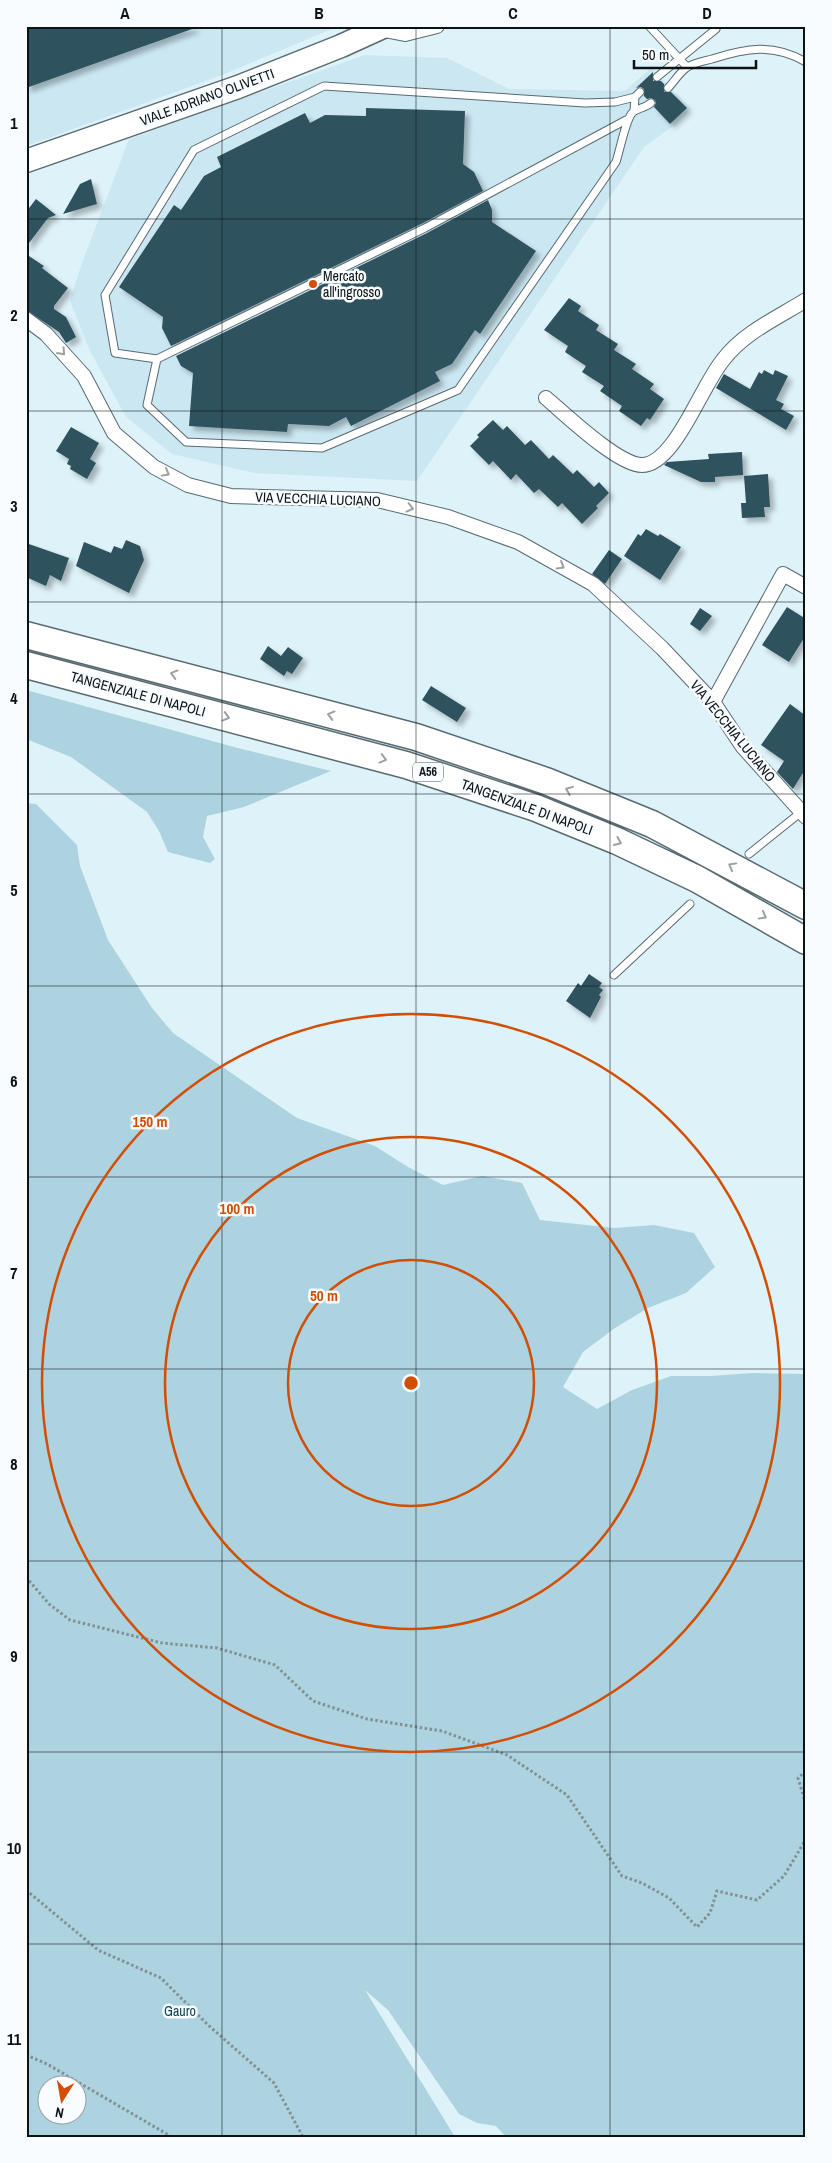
<svg xmlns="http://www.w3.org/2000/svg" width="832" height="2163" font-family="'Archivo Narrow',sans-serif">
<defs>
<filter id="shadow"><feDropShadow dx="4.5" dy="4.5" stdDeviation="2.5" flood-color="#0004"/></filter>
</defs>
<rect width="100%" height="100%" fill="#def2f9"/>
<path fill="#cbe7f2" d="M 26,26 L 339,26 L 222,75 L 26,146 Z
M 365,55 L 447,58 L 509,89 L 625,91 L 651,68 L 691,109 L 673,126 L 644,147 L 417,481 L 255,473 L 172,454 L 126,417 L 90,351 L 70,301 L 81,266 L 129,139 Z"/>
<path fill="#add3e1" fill-rule="evenodd" d="M 26,690 L 234,747 L 331,771 L 244,807 L 207,816 L 203,837 L 215,859 L 210,863 L 168,852 L 159,831 L 147,812 L 71,757 L 26,739 Z
M 26,803 L 36,804 L 77,845 L 80,866 L 108,940 L 152,1008 L 173,1033 L 297,1118 L 375,1146 L 408,1167 L 443,1185 L 482,1176 L 522,1183 L 540,1220 L 614,1228 L 654,1225 L 694,1233 L 715,1267 L 686,1293 L 648,1308 L 615,1328 L 583,1352 L 563,1387 L 597,1409 L 632,1390 L 671,1376 L 711,1376 L 752,1373 L 806,1374 L 806,2137 L 506,2137 L 496,2126 L 477,2123 L 459,2114 L 388,2010 L 365,1990 L 455,2137 L 26,2137 ZM 48,2086 L 78,2086 L 78,2116 L 48,2116 Z"/>
<path fill="#2f535f" filter="url(#shadow)" d="M 26,26 L 194,26 L 195,28 L 26,88 Z
M 653,72 L 653,81 L 661,81 L 664,84 L 664,92 L 671,92 L 687,108 L 670,124 L 654,107 L 656,103 L 655,100 L 651,98 L 647,99 L 644,96 L 644,89 L 641,87 L 636,88 Z
M 366,108 L 465,111 L 463,164 L 474,172 L 483,191 L 423,223 L 171,346 L 162,328 L 163,317 L 119,287 L 174,205 L 181,210 L 204,176 L 221,167 L 217,157 L 305,113 L 310,123 L 325,115 L 366,116 Z
M 91,179 L 97,204 L 63,214 L 80,184 Z
M 36,199 L 56,215 L 48,218 L 26,247 L 26,212 Z
M 488,200 L 492,210 L 492,222 L 536,251 L 480,334 L 475,330 L 452,364 L 435,372 L 440,381 L 351,426 L 346,417 L 329,426 L 288,424 L 287,432 L 189,426 L 193,373 L 181,366 L 176,356 L 427,233 Z
M 26,254 L 44,266 L 42,268 L 68,288 L 54,306 L 54,309 L 66,317 L 76,337 L 66,343 L 59,332 L 26,310 Z
M 569,298 L 581,306 L 578,311 L 599,325 L 596,330 L 618,344 L 614,350 L 636,364 L 632,369 L 654,384 L 650,389 L 664,399 L 650,420 L 647,418 L 641,426 L 619,411 L 622,406 L 600,391 L 604,386 L 582,372 L 586,366 L 565,352 L 568,346 L 544,330 Z
M 764,370 L 773,375 L 775,370 L 788,376 L 776,400 L 784,404 L 781,409 L 794,416 L 786,430 L 716,388 L 724,374 L 750,389 L 759,372 L 762,374 Z
M 493,420 L 503,430 L 507,426 L 525,445 L 531,440 L 549,459 L 553,455 L 573,474 L 577,470 L 594,487 L 599,482 L 609,493 L 596,506 L 598,508 L 582,524 L 562,503 L 558,507 L 539,489 L 534,493 L 516,474 L 511,480 L 493,461 L 489,465 L 470,446 L 479,437 L 477,435 Z
M 71,427 L 99,443 L 90,459 L 96,463 L 87,479 L 70,469 L 71,466 L 67,464 L 69,459 L 56,451 Z
M 742,452 L 743,475 L 715,477 L 715,482 L 701,482 L 664,465 L 667,462 L 709,459 L 708,454 Z
M 768,474 L 770,507 L 764,507 L 765,517 L 742,518 L 741,503 L 746,503 L 744,476 Z
M 646,529 L 658,536 L 660,534 L 681,547 L 660,580 L 624,556 L 638,534 L 641,536 Z
M 126,540 L 140,546 L 144,560 L 129,593 L 76,566 L 84,542 L 111,553 L 114,546 L 122,549 Z
M 26,543 L 69,558 L 61,581 L 50,575 L 46,586 L 26,577 Z
M 609,550 L 622,559 L 605,584 L 592,574 Z
M 787,607 L 806,619 L 806,635 L 789,662 L 762,645 Z
M 700,608 L 712,616 L 700,631 L 690,624 Z
M 268,646 L 281,656 L 288,647 L 303,658 L 292,674 L 287,671 L 284,676 L 260,659 Z
M 431,686 L 466,708 L 457,722 L 422,700 Z
M 790,704 L 806,716 L 806,768 L 793,789 L 777,772 L 784,761 L 761,745 Z
M 589,974 L 602,983 L 599,987 L 603,990 L 599,995 L 601,997 L 590,1018 L 566,1001 L 578,983 L 581,986 Z"/>
<g fill="none" stroke-linecap="round" stroke-linejoin="round">
<g stroke="#596a70" stroke-width="9">
<path id="service" d="M 649,26 L 687,67
M 657,77 L 716,29 L 717,26
M 668,88 C 674,82 679,73 686,68 C 692,63 704,61 712,59 C 746,48 773,43 806,62
M 634,111 L 635,97 L 640,92
M 626,120 L 425,228 L 157,359 L 115,353 L 105,295 L 194,150 L 324,86 L 585,103 L 615,102 L 635,97
M 157,359 L 147,405 L 186,442 L 322,448 L 458,390 L 616,162 C 620,150 626,118 633,112 C 638,108 645,108 651,103
M 749,854 L 800,813
M 614,975 L 690,904"/>
</g>
<g stroke="#596a70" stroke-width="16">
<path id="minor" d="M 379,29 L 405,34 L 437,26
M 26,319 L 46,334 L 84,376 L 114,433 L 154,467 L 188,485 L 231,496 L 377,500 L 448,517 L 518,542 L 593,584 L 662,648 L 713,702 L 743,747 L 806,817
M 546,398 C 565,414 618,465 642,465 C 667,465 690,415 701,396 C 708,384 714,371 723,360 C 743,333 777,318 806,300
M 713,702 L 783,574 L 806,587"/>
</g>
<g stroke="#596a70" stroke-width="25">
<path id="primary" d="M 26,161 L 238,87 L 341,46 L 385,26"/>
</g>
<g stroke="#596a70" stroke-width="29">
<path id="motorway" d="M 26,635 L 416,737 L 546,781 L 652,824 L 806,906
M 26,665 L 406,765 L 536,808 L 617,841 L 697,879 L 806,941"/>
</g>
<path stroke="#819094" stroke-width="3" stroke-dasharray="2.5 2.5" stroke-linecap="butt" d="M 26,1577 L 49,1604 L 70,1620 L 162,1643 L 217,1648 L 275,1665 L 313,1701 L 367,1719 L 442,1731 L 507,1755 L 567,1795 L 622,1876 L 642,1883 L 669,1898 L 697,1927 L 710,1913 L 717,1891 L 757,1900 L 784,1876 L 806,1839
M 806,1771 L 798,1778 L 806,1805
M 26,1890 L 98,1950 L 161,1978 L 208,2025 L 274,2083 L 303,2137
M 26,2055 L 47,2064 L 172,2137"/>
<use href="#service" stroke="#fff" stroke-width="7"/>
<use href="#minor" stroke="#fff" stroke-width="14"/>
<use href="#primary" stroke="#fff" stroke-width="22"/>
<use href="#motorway" stroke="#fff" stroke-width="26"/>
</g>
<defs><path id="oneway-chevron" d="M-2-3.5L2.5 0L-2 3.5" fill="none" stroke-width="1.6" stroke-linecap="round" stroke-linejoin="round" transform="scale(1.25)"/></defs>
<g stroke="#9ea1a1">
<use href="#oneway-chevron" transform="translate(62 352) rotate(48)"/>
<use href="#oneway-chevron" transform="translate(166 473) rotate(29)"/>
<use href="#oneway-chevron" transform="translate(410 508) rotate(14)"/>
<use href="#oneway-chevron" transform="translate(561 566) rotate(30)"/>
<use href="#oneway-chevron" transform="translate(174 674) rotate(-165)"/>
<use href="#oneway-chevron" transform="translate(331 715) rotate(-165)"/>
<use href="#oneway-chevron" transform="translate(226 717) rotate(15)"/>
<use href="#oneway-chevron" transform="translate(383 759) rotate(15)"/>
<use href="#oneway-chevron" transform="translate(569 790) rotate(-158)"/>
<use href="#oneway-chevron" transform="translate(618 842) rotate(24)"/>
<use href="#oneway-chevron" transform="translate(732 866) rotate(-151)"/>
<use href="#oneway-chevron" transform="translate(763 916) rotate(29)"/>
</g>
<path fill="none" stroke="#0c1315" stroke-width="1" stroke-opacity="0.55" d="M 222,26 L 222,2137M 416,26 L 416,2137M 610,26 L 610,2137M 26,219 L 806,219M 26,411 L 806,411M 26,602 L 806,602M 26,794 L 806,794M 26,986 L 806,986M 26,1177 L 806,1177M 26,1369 L 806,1369M 26,1561 L 806,1561M 26,1752 L 806,1752M 26,1944 L 806,1944"/>
<g fill="none" stroke="#d24e00" stroke-width="2.5">
<circle cx="411" cy="1383" r="123"/>
<circle cx="411" cy="1383" r="246"/>
<circle cx="411" cy="1383" r="369"/>
</g>
<circle fill="#d24e00" stroke="#f8fcfe" stroke-width="2" cx="313" cy="284" r="5"/>
<g text-anchor="middle" stroke-width="5" stroke-linejoin="round" paint-order="stroke">
<rect fill="#f8fcfe" stroke="#53595b" stroke-width="1" x="413" y="762.5" width="30" height="19" rx="4"/>
<g font-size="12" font-weight="bold" fill="#0c1315">
<text x="428" y="776">A56</text>
</g>
<g font-size="14" fill="#0c1315" stroke="#f8fcfe">
<text transform="translate(207 97) rotate(-20)" y="5">VIALE ADRIANO OLIVETTI</text>
<text transform="translate(318 499) rotate(2)" y="5">VIA VECCHIA LUCIANO</text>
<text transform="translate(138 694) rotate(15)" y="5">TANGENZIALE DI NAPOLI</text>
<text transform="translate(733 731) rotate(51)" y="5">VIA VECCHIA LUCIANO</text>
<text transform="translate(527 807) rotate(20)" y="5">TANGENZIALE DI NAPOLI</text>
</g>
<g font-size="14" fill="#0c1315" stroke="#f8fcfe" text-anchor="start">
<text x="323" y="281">Mercato<tspan x="323" dy="16">all'ingrosso</tspan></text>
</g>
<g font-size="14" fill="#104756" stroke="#f8fcfe">
<text x="180" y="2016">Gauro</text>
</g>
</g>
<circle cx="411" cy="1383" r="8" fill="#d24e00" stroke="#f8fcfe" stroke-width="2.5"/>
<g font-size="15" text-anchor="middle" font-weight="bold" fill="#d24e00" stroke="#f8fcfe" stroke-width="5" stroke-linejoin="round" paint-order="stroke">
<text x="150" y="1127">150 m</text>
<text x="237" y="1214">100 m</text>
<text x="324" y="1301">50 m</text>
</g>
<rect width="832" height="2163" fill="none" stroke="#f8fcfe" stroke-width="55"/>
<g transform="translate(62 2100) rotate(191)"><circle r="24" fill="#f8fcfe" stroke="#9a9fa1"/>
<path d="M0-4L9 19L0 12L-9 19Z" fill="#d24e00"/>
<text y="-8" font-size="14" font-weight="bold" text-anchor="middle" fill="#0c1315">N</text>
</g>
<path d="M634 60v8h122v-8" fill="none" stroke="#0c1315" stroke-width="2.5"/>
<text x="642" y="60" font-size="15" fill="#0c1315" stroke="#f8fcfe" stroke-width="4" paint-order="stroke">50 m</text>
<rect x="28" y="28" width="776" height="2108" fill="none" stroke="#0c1315" stroke-width="2"/>
<g font-size="16" text-anchor="middle" font-weight="bold" fill="#0c1315">
<text x="125" y="19">A</text>
<text x="319" y="19">B</text>
<text x="513" y="19">C</text>
<text x="707" y="19">D</text>
<text x="14" y="129">1</text>
<text x="14" y="321">2</text>
<text x="14" y="512">3</text>
<text x="14" y="704">4</text>
<text x="14" y="896">5</text>
<text x="14" y="1087">6</text>
<text x="14" y="1279">7</text>
<text x="14" y="1470">8</text>
<text x="14" y="1662">9</text>
<text x="14" y="1854">10</text>
<text x="14" y="2045">11</text>
</g>
</svg>
